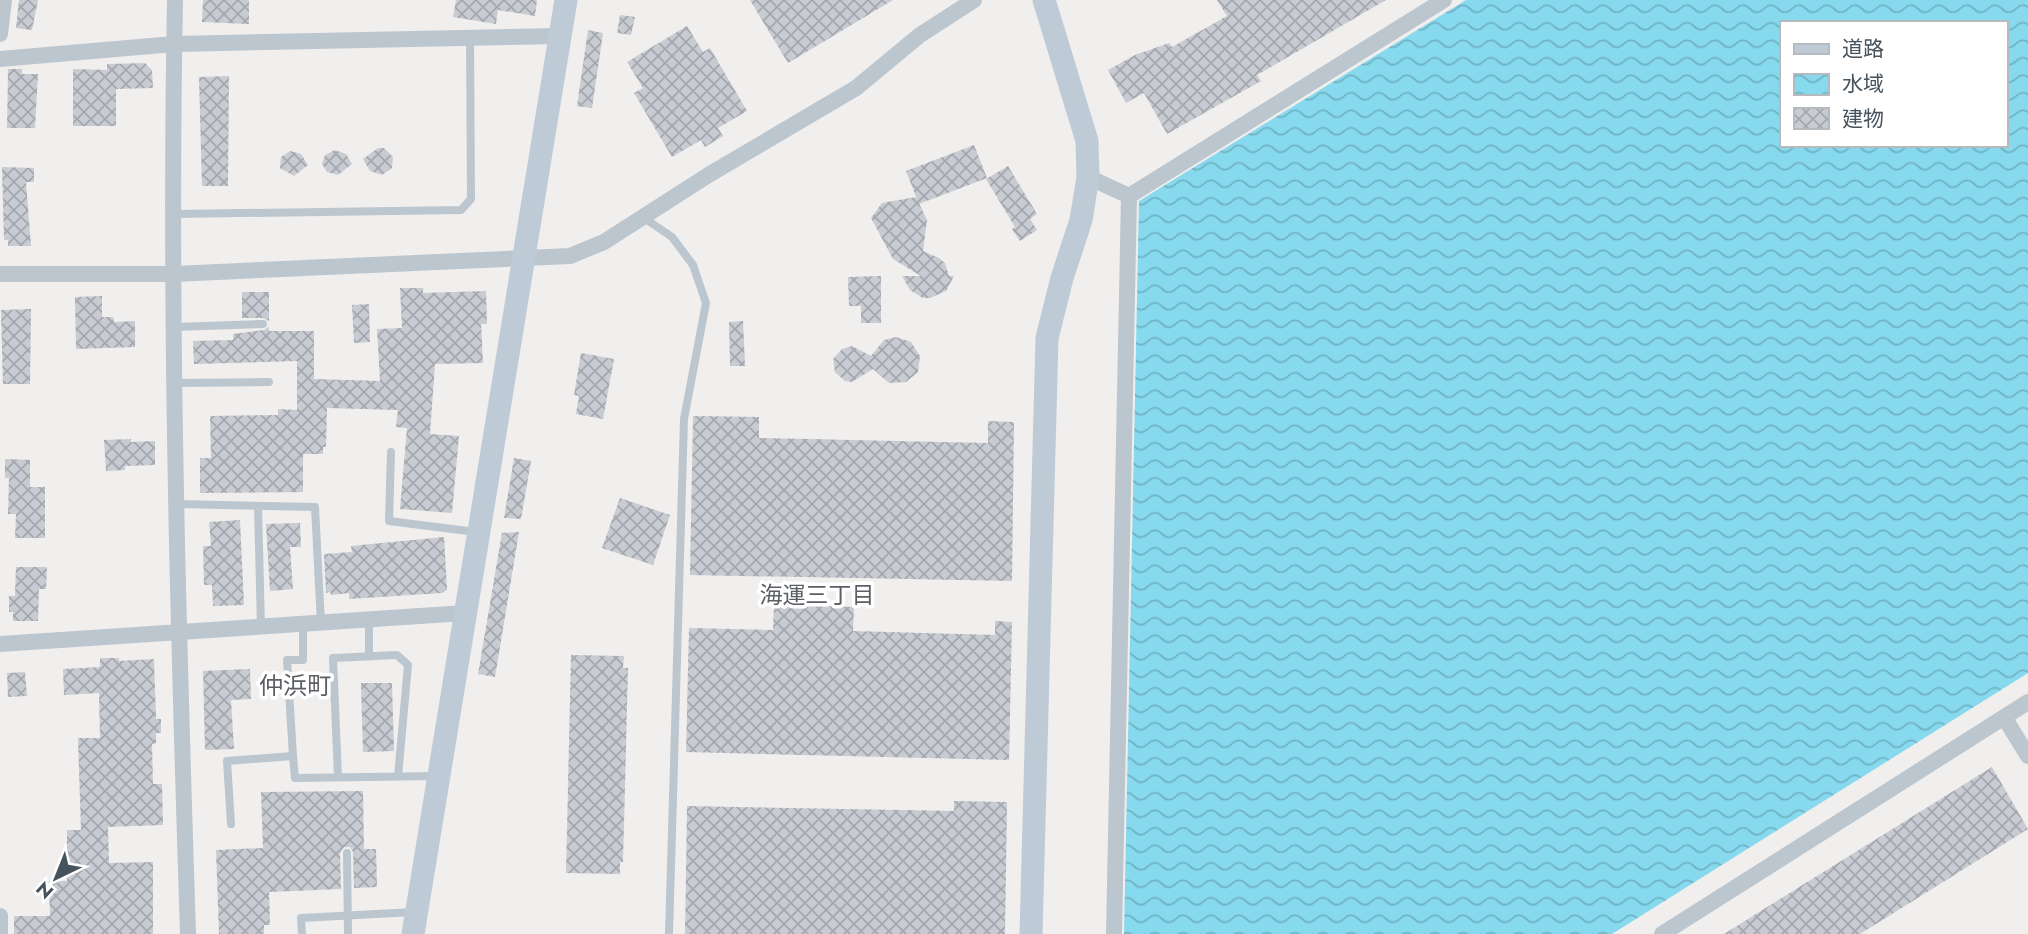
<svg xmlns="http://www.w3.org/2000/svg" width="2028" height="934" font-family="Jost,'Noto Sans JP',sans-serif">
<defs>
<pattern id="water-waves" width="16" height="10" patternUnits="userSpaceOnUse" patternTransform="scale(1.75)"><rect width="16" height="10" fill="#87d9ee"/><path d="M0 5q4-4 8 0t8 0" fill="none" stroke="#70b3c4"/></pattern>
<pattern id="building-cross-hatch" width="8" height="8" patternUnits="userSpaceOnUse" patternTransform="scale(1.75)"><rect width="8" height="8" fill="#c8cbd1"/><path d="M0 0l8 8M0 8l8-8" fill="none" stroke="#a4a7ad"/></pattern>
</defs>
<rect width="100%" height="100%" fill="#f1eeee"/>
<path fill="url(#water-waves)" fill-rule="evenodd" d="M 1466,0 L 2028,0 L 2028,673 L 1612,934 L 1124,934 L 1139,201 ZM 1781,23 L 2005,23 L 2005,145 L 1781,145 Z"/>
<path fill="url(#building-cross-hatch)" d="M 19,0 L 38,0 L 32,30 L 16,28 Z
M 203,0 L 249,0 L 249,24 L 202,22 Z
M 456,0 L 537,0 L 535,16 L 498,10 L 496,24 L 453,17 Z
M 750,0 L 893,0 L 788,63 Z
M 1217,0 L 1386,0 L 1257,75 L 1261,81 L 1167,134 L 1144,93 L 1126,103 L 1108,70 L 1135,55 L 1169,43 L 1172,47 L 1227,16 Z
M 620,15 L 635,17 L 631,35 L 617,33 Z
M 687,26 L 703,52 L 710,48 L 747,111 L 718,128 L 723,136 L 705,147 L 701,140 L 672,157 L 634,93 L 643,88 L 627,62 Z
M 588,30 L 603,33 L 592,108 L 577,106 Z
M 145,63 L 152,70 L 153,88 L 116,89 L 116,126 L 73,126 L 73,69 L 107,70 L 107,64 Z
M 8,69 L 22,69 L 22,74 L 38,74 L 35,128 L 7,128 Z
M 229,76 L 228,186 L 202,186 L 199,77 Z
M 974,145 L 987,178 L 919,204 L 906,171 Z
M 378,148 L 384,148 L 393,157 L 392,168 L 382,175 L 370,171 L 363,159 Z
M 335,150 L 346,154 L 352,164 L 338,175 L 327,172 L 322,164 L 325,155 Z
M 290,151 L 301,154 L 308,165 L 294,176 L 280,168 L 281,157 Z
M 1008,166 L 1037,214 L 1030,219 L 1037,230 L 1020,241 L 1012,229 L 1015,227 L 986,179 Z
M 2,167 L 34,168 L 34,182 L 26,182 L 31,246 L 8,246 L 8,240 L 4,240 Z
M 916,197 L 927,220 L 923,251 L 939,258 L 945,263 L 949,276 L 954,276 L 946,291 L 930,298 L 923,298 L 910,290 L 902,276 L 921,276 L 893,259 L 871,218 L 882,203 Z
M 881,276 L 881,323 L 861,323 L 861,306 L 849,306 L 848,277 Z
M 400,288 L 423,288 L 423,293 L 486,291 L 487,324 L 481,324 L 483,363 L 435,364 L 430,434 L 459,436 L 452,513 L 400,509 L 407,428 L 396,427 L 398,410 L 327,408 L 326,447 L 323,447 L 323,454 L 303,454 L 303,492 L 200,493 L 200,458 L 211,458 L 210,416 L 278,415 L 278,409 L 297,410 L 297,361 L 194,364 L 193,341 L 233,340 L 233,334 L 264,330 L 269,327 L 269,331 L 314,331 L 314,379 L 380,381 L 377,329 L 402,328 Z
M 242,292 L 269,292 L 269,321 L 263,318 L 242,318 Z
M 102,296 L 102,317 L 113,317 L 114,322 L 135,321 L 135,347 L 76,349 L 75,297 Z
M 369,304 L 370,342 L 354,343 L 352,305 Z
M 31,309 L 30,384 L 3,384 L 1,310 Z
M 743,321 L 745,366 L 730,366 L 729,322 Z
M 896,337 L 911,342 L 920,356 L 918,372 L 906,382 L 889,383 L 873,369 L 852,382 L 845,381 L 835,372 L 833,359 L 842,349 L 852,346 L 871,356 L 884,340 Z
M 581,353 L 614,359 L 603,419 L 576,414 L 579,396 L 574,395 Z
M 693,416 L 759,417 L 759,438 L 988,443 L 988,421 L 1014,422 L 1012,581 L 690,575 Z
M 131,439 L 131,442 L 155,441 L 155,465 L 125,466 L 125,470 L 106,471 L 104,440 Z
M 514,458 L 531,461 L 521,519 L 504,518 Z
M 5,459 L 30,460 L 30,487 L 45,487 L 45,538 L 15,538 L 16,514 L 8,514 L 9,478 L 5,478 Z
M 620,498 L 670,515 L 653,565 L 602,548 Z
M 240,520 L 244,605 L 213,606 L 212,585 L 204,585 L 203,546 L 211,546 L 209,522 Z
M 300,523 L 301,547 L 290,547 L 293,589 L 270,591 L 266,524 Z
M 519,532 L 495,677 L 478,674 L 502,533 Z
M 444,537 L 447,589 L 442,593 L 349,599 L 349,593 L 331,595 L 330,592 L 326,593 L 324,554 L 352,552 L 351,546 Z
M 16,567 L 47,567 L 46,589 L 39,589 L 38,621 L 13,621 L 13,612 L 9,612 L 9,596 L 15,596 Z
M 774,605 L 854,607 L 853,631 L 995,635 L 995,621 L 1012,622 L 1009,760 L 686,752 L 689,628 L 773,630 Z
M 571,655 L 624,656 L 623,668 L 628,668 L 623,862 L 620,862 L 620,874 L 566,873 Z
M 100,658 L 119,658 L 119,661 L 154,659 L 156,719 L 161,719 L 161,733 L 156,733 L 156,743 L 152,744 L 153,784 L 162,784 L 163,825 L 108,827 L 109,863 L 153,862 L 153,934 L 14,934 L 14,916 L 50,916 L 49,881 L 67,881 L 67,830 L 81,830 L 78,738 L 100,738 L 99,693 L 64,695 L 63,669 L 100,667 Z
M 250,669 L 251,699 L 231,700 L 234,749 L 205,750 L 203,671 Z
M 25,672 L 27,696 L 8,697 L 7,673 Z
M 361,683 L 392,683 L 394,751 L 363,752 Z
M 1992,767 L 2028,829 L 1860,934 L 1724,934 Z
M 363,791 L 364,849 L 376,849 L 377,887 L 354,888 L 353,852 L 350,847 L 344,847 L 340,853 L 341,889 L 269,892 L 270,925 L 264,925 L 264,934 L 219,934 L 216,850 L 263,848 L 261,792 Z
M 954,801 L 1007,802 L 1005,934 L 685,934 L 687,806 L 954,811 Z"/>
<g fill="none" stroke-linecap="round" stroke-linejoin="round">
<path stroke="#bcc6ce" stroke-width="8" d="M 174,214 L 461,210 L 471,199 L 470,38
M 644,218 L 672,237 L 693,265 L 706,303 L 684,419 L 669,934
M 174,327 L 263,324
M 175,383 L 269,382
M 391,452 L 389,521 L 476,532
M 177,504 L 315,507 L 321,624
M 258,506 L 261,628
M 369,620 L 369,656
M 293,756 L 287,660 L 303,660 L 303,625
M 338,777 L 333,658 L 397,655 L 408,665 L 398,776
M 231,824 L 227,761 L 293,756 L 295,778 L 438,776
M 347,853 L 348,934
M 302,934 L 301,918 L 414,912"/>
<path stroke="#bcc6ce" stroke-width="16" d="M 175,0 C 169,311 178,623 188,934
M 0,34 L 4,0
M 0,59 L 174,44 L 559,36
M 1088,177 L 1129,196
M 0,274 L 174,274 L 570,256 L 604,242 L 710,174 L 856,88 L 920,35 L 974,0
M 0,644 L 465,613
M 2004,717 L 2028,756
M 0,916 L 0,934
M 1114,934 L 1129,196 L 1444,0
M 1662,934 L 2028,702"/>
<path stroke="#becad6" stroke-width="23" d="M 413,934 L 566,0
M 1031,934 L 1047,338 L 1062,278 L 1081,220 L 1088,177 L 1087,141 L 1044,0"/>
</g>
<g text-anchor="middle" stroke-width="7" stroke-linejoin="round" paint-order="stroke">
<g font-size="23" fill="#5b5f64" stroke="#fff">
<text x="817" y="603">海運三丁目</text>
</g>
<g font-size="24" fill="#5b5f64" stroke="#fff">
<text x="295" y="694">仲浜町</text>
</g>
</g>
<rect x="1780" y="21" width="228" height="126" fill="#ffffff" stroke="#b5babe" stroke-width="2"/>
<rect x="1794" y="44" width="35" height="10" fill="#becad6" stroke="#b5babe" stroke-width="2"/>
<text x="1842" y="56" font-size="21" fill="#46525c">道路</text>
<rect x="1794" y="74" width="35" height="21" fill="url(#water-waves)" stroke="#b5babe" stroke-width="2"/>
<text x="1842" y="91" font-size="21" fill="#46525c">水域</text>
<rect x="1794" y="108" width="35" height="21" fill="url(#building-cross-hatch)" stroke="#b5babe" stroke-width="2"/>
<text x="1842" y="126" font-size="21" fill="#46525c">建物</text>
<g transform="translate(56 878) rotate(223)" stroke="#ffffff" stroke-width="5" paint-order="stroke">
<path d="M0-5L12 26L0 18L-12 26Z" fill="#46525c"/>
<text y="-10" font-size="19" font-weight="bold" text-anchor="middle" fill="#46525c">N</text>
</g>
</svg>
